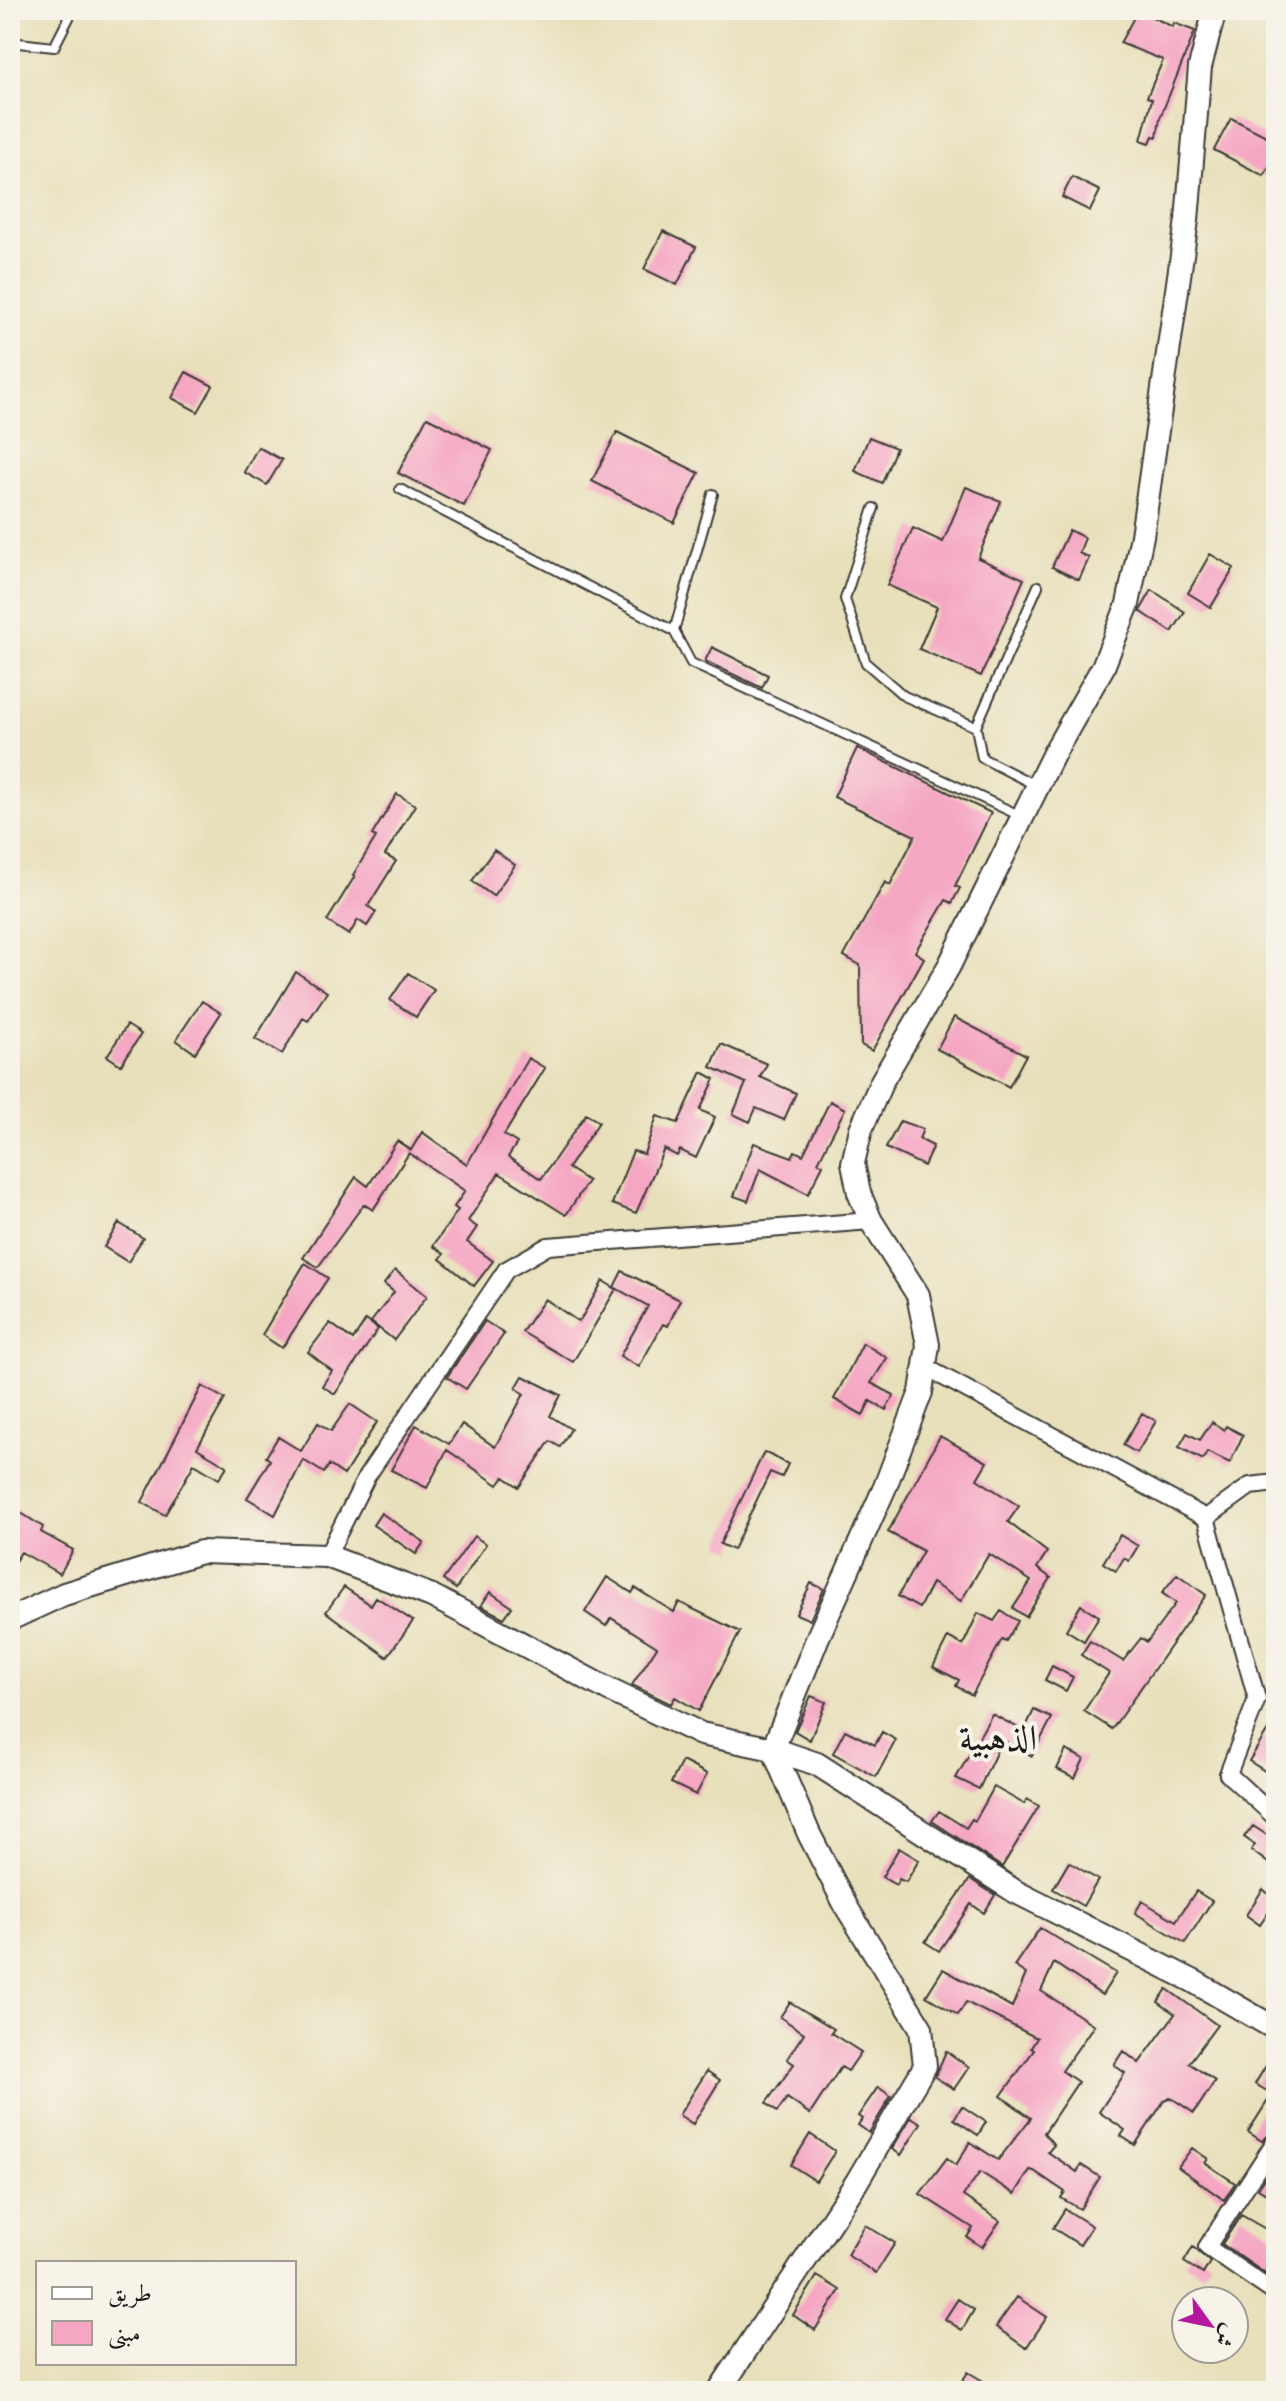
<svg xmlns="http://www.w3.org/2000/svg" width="1286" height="2401" font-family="'IM FELL Great Primer',Amiri,serif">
<rect width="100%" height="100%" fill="#f7f3e8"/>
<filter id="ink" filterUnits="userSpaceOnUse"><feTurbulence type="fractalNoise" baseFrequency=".0125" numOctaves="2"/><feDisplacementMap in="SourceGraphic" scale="16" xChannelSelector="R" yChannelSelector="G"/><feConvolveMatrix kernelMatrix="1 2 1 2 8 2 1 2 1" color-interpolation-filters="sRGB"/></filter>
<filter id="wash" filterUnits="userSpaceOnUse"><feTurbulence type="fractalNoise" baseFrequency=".006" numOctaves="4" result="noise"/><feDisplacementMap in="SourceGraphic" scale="32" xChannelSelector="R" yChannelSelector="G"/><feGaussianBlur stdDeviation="1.8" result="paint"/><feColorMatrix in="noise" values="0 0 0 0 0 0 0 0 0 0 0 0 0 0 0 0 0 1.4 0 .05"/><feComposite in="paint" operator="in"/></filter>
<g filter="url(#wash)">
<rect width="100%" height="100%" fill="#e8e0bb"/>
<g id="blocks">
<path fill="#f5a6c3" d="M 1138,10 L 1173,27 L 1174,23 L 1195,31 L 1160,118 L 1157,137 L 1153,136 L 1150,143 L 1141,140 L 1152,99 L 1147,97 L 1163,60 L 1120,43 Z
M 1231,118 L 1276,141 L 1276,154 L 1264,176 L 1214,150 Z
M 1072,177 L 1100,191 L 1090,211 L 1062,197 Z
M 663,231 L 696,247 L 677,285 L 644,269 Z
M 186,372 L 213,386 L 198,412 L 172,398 Z
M 427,417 L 492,450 L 464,506 L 398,473 Z
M 617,432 L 699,473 L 674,523 L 592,481 Z
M 869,437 L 896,448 L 882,483 L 855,471 Z
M 258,447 L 282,460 L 267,485 L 244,472 Z
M 966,487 L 1001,501 L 978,558 L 1024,579 L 981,676 L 919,649 L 937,607 L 887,585 L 913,528 L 943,542 Z
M 1069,530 L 1085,538 L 1079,553 L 1089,558 L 1079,580 L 1052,567 Z
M 1210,554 L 1234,568 L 1211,607 L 1188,593 Z
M 1152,590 L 1185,612 L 1172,632 L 1140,611 Z
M 712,647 L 768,675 L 762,688 L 705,661 Z
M 857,748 L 991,813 L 955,886 L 960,888 L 952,903 L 946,900 L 915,952 L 924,958 L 872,1051 L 861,1045 L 860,965 L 844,956 L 885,882 L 890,885 L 915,836 L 834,797 Z
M 397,794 L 415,805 L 385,855 L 396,861 L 368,906 L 376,912 L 367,926 L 358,920 L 349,935 L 327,921 L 355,876 L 353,875 L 376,837 L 372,835 Z
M 494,850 L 515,865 L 493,896 L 472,881 Z
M 296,972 L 327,992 L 308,1021 L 303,1018 L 282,1054 L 255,1039 Z
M 408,973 L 434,990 L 416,1017 L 390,1000 Z
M 202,1001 L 221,1013 L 195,1053 L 176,1040 Z
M 954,1017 L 1026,1055 L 1009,1087 L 937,1049 Z
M 127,1025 L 141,1034 L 121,1065 L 107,1056 Z
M 721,1044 L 767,1064 L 760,1077 L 796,1093 L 784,1120 L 756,1108 L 750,1122 L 733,1114 L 746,1083 L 711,1067 Z
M 528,1058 L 545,1068 L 504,1135 L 517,1143 L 508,1157 L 541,1179 L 586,1114 L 599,1122 L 568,1168 L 588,1181 L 566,1215 L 499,1173 L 468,1221 L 477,1227 L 467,1242 L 493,1261 L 474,1286 L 440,1259 L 444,1254 L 433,1246 L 458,1210 L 454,1207 L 465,1191 L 409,1153 L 373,1210 L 364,1204 L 318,1267 L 303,1258 L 356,1177 L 368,1186 L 397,1141 L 411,1150 L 422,1132 L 467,1164 Z
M 702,1072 L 715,1079 L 700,1110 L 715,1117 L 696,1158 L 680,1150 L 677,1156 L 664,1149 L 636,1213 L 612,1204 L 633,1151 L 644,1154 L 657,1116 L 678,1123 Z
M 830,1101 L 845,1109 L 818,1162 L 823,1165 L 808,1194 L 760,1169 L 748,1201 L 734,1196 L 754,1143 L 792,1157 L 795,1151 L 803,1155 Z
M 900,1121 L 923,1129 L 919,1139 L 933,1146 L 924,1166 L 886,1148 Z
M 119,1223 L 143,1238 L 128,1262 L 104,1247 Z
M 305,1263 L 328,1278 L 282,1348 L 262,1335 Z
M 395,1270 L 427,1296 L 394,1340 L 371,1322 L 394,1292 L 384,1284 Z
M 622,1271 L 680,1300 L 668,1326 L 663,1324 L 639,1367 L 620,1356 L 648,1306 L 614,1287 Z
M 603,1281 L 616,1289 L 573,1362 L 522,1332 L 545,1299 L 579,1322 Z
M 366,1320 L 378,1329 L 335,1394 L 322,1386 L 332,1371 L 308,1352 L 330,1323 L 353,1340 Z
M 485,1321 L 504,1334 L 466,1389 L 447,1377 Z
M 863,1343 L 887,1358 L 871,1383 L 894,1395 L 886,1410 L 870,1401 L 863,1415 L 834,1399 Z
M 523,1376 L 561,1395 L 550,1416 L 571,1429 L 560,1447 L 550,1441 L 519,1487 L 504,1477 L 498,1485 L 447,1450 L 427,1488 L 391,1470 L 416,1425 L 449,1444 L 462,1424 L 495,1447 L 524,1394 L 516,1388 Z
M 202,1386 L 225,1399 L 197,1448 L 227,1466 L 219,1479 L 194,1464 L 165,1515 L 142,1502 Z
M 350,1404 L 377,1422 L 344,1475 L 329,1465 L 324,1473 L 303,1460 L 275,1515 L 247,1498 L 270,1460 L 266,1457 L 278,1437 L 301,1451 L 318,1423 L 331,1431 Z
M 1142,1413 L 1156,1421 L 1137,1453 L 1123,1445 Z
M 1212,1422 L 1224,1430 L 1226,1426 L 1243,1435 L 1230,1463 L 1207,1452 L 1203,1460 L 1179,1447 L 1187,1433 L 1200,1440 Z
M 940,1436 L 987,1462 L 977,1479 L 1019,1506 L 1008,1522 L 1047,1552 L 1037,1568 L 1051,1578 L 1026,1617 L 1013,1608 L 1031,1581 L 989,1554 L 961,1601 L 932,1583 L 919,1608 L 898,1596 L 923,1551 L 888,1532 Z
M 764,1452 L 788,1464 L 782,1477 L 770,1472 L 733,1550 L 720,1544 Z
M 10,1506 L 43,1527 L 41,1532 L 73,1550 L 60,1574 L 21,1552 L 10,1569 Z
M 381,1513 L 424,1542 L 416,1554 L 373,1525 Z
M 1120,1535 L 1138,1546 L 1129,1561 L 1124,1558 L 1116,1571 L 1103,1563 Z
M 474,1536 L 486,1544 L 456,1589 L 443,1580 Z
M 1177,1574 L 1206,1595 L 1112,1729 L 1084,1711 L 1109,1673 L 1081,1655 L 1090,1641 L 1123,1661 L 1141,1638 L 1147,1642 L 1176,1603 L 1162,1593 Z
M 607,1577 L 632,1593 L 635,1588 L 674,1612 L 679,1602 L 740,1632 L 699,1711 L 675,1697 L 671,1704 L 632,1685 L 657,1647 L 611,1618 L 606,1626 L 585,1612 Z
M 811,1583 L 824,1589 L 810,1620 L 796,1614 Z
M 344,1587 L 371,1605 L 376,1597 L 413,1621 L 387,1657 L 326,1612 Z
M 490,1592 L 512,1607 L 504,1618 L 481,1606 Z
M 1081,1605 L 1099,1616 L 1084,1641 L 1066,1630 Z
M 1001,1611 L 1018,1621 L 1006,1641 L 1002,1639 L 972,1695 L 956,1686 L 959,1680 L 933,1667 L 948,1637 L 963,1645 L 978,1613 L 994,1621 Z
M 1052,1666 L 1073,1677 L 1066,1691 L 1045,1680 Z
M 811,1696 L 826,1702 L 810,1740 L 795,1731 Z
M 1034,1710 L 1052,1718 L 1032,1756 L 1002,1740 L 979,1789 L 956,1778 L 992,1714 L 1024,1731 Z
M 1276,1717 L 1276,1753 L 1265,1771 L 1249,1761 Z
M 845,1730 L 875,1745 L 882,1732 L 896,1740 L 876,1777 L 833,1753 Z
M 1066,1750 L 1084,1759 L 1075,1778 L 1057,1769 Z
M 682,1761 L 707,1774 L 696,1795 L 671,1783 Z
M 994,1787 L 1024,1804 L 1027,1799 L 1039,1806 L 1002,1867 L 932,1821 L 939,1811 L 966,1828 L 972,1819 L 975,1821 Z
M 1253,1826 L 1276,1841 L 1276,1869 L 1251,1850 L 1255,1845 L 1244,1837 Z
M 899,1848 L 919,1860 L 906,1882 L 899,1879 L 896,1885 L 882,1877 Z
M 1069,1862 L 1098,1880 L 1083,1906 L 1053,1889 Z
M 970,1879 L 995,1895 L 984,1913 L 971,1904 L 939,1951 L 925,1942 Z
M 1263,1889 L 1276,1901 L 1260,1925 L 1246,1915 Z
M 1196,1891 L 1212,1901 L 1185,1943 L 1135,1913 L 1142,1901 L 1176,1921 Z
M 1040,1928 L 1116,1973 L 1102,1995 L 1054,1963 L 1041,1991 L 1094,2025 L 1062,2071 L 1078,2082 L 1044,2133 L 1054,2145 L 1048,2152 L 1077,2172 L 1081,2165 L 1100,2177 L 1080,2209 L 1061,2198 L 1065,2192 L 1034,2171 L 1030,2170 L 1015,2194 L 980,2172 L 963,2196 L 1000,2221 L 982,2247 L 967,2237 L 973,2228 L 920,2194 L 947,2158 L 956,2165 L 970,2142 L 998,2160 L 1031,2118 L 1001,2096 L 1034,2050 L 1031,2048 L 1037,2038 L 966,2002 L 958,2015 L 926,1996 L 943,1969 L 1012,2007 L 1026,1974 L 1014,1966 Z
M 1167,1989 L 1217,2025 L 1189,2063 L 1215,2081 L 1194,2113 L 1170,2097 L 1164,2101 L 1135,2145 L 1121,2136 L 1125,2130 L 1099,2112 L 1125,2073 L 1114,2065 L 1123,2051 L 1139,2063 L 1175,2014 L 1158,2002 Z
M 790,2002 L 834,2029 L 831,2033 L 861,2052 L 848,2071 L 841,2067 L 810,2114 L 787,2098 L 777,2112 L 766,2103 L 794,2064 L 787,2059 L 804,2033 L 780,2017 Z
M 1276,2049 L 1276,2129 L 1262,2141 L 1248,2132 L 1272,2094 L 1255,2084 Z
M 946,2051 L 969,2067 L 954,2089 L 935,2077 Z
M 707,2071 L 720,2080 L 693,2124 L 679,2115 Z
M 878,2087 L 891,2096 L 869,2133 L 858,2125 L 862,2119 L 858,2116 Z
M 962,2106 L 986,2122 L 978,2135 L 954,2119 Z
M 911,2117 L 921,2123 L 901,2155 L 892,2149 Z
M 810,2134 L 835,2151 L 816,2181 L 791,2165 Z
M 1192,2148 L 1208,2159 L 1205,2163 L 1235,2183 L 1224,2200 L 1178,2167 Z
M 1276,2160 L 1276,2200 L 1258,2189 Z
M 1065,2209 L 1092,2226 L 1080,2245 L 1053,2228 Z
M 1241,2215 L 1276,2235 L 1273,2279 L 1222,2244 Z
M 865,2225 L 895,2243 L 876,2273 L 847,2255 Z
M 1193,2247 L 1210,2262 L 1203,2274 L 1184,2262 Z
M 817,2276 L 840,2290 L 815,2330 L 793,2315 Z
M 1017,2297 L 1047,2317 L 1026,2348 L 996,2327 Z
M 958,2299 L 974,2310 L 962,2330 L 945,2319 Z
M 968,2372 L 1000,2391 L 956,2391 Z"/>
</g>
</g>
<g filter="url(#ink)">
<use href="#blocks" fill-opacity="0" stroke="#3b3934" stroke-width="2"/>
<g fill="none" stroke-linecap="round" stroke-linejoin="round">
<g stroke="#3b3934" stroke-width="12">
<path id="service" d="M 10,42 L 54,47 L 73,10
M 400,489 L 674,631 L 691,663 L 1023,817
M 874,508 L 845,599 L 866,663 L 904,696 L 976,727
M 674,631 L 713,494
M 1037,786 L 982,758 L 976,727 L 1038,586"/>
</g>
<g stroke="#3b3934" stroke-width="20">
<path id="minor" d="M 925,1367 L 1206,1518
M 1276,1483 L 1250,1486 L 1206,1518 L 1257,1699 L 1228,1774 L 1276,1818
M 327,1556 L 367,1476 L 506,1270 L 548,1246 L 871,1221
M 1276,2140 L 1207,2247 L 1276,2294"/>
</g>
<g stroke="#3b3934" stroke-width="26">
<path id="tertiary" d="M 10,1619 L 64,1594 L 201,1552 L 327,1556 L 432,1596 L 609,1690 L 701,1734 L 773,1749 L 817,1764 L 1016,1892 L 1193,1981 L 1276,2029
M 719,2391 L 856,2183 L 925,2066 L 921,2028 L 847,1908 L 809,1834 L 773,1749 L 818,1637 L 885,1487 L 921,1392 L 928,1345 L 918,1295 L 871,1221 L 859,1193 L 853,1163 L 861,1129 L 882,1081 L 949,966 L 1054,753 L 1103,667 L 1128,604 L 1142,536 L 1187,220 L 1200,67 L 1215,10"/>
</g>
<use href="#service" stroke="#fff" stroke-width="8"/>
<use href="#minor" stroke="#fff" stroke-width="16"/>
<use href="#tertiary" stroke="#fff" stroke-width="22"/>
</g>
</g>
<g text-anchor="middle" stroke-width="8" stroke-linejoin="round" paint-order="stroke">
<g font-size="36" fill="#1c1c1c" stroke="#f7f3e8">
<text x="998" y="1750">الذهبية</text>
</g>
</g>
<rect width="1286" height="2401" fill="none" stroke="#f7f3e8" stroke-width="40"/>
<rect x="36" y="2261" width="260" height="104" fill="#f7f3e8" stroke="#9f9d96" stroke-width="2"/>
<rect x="52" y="2287" width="40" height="12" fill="#ffffff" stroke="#9f9d96" stroke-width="2"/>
<text x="108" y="2301" font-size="24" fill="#1c1c1c">طريق</text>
<rect x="52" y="2321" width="40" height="24" fill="#f5a6c3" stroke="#9f9d96" stroke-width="2"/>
<text x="108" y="2341" font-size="24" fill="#1c1c1c">مبنى</text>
<g transform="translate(1210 2325) rotate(123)"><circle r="38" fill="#f7f3e8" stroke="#9f9d96" stroke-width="2"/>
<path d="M0-6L14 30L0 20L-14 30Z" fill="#b5179e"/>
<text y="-12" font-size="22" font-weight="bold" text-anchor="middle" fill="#1c1c1c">ش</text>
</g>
</svg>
